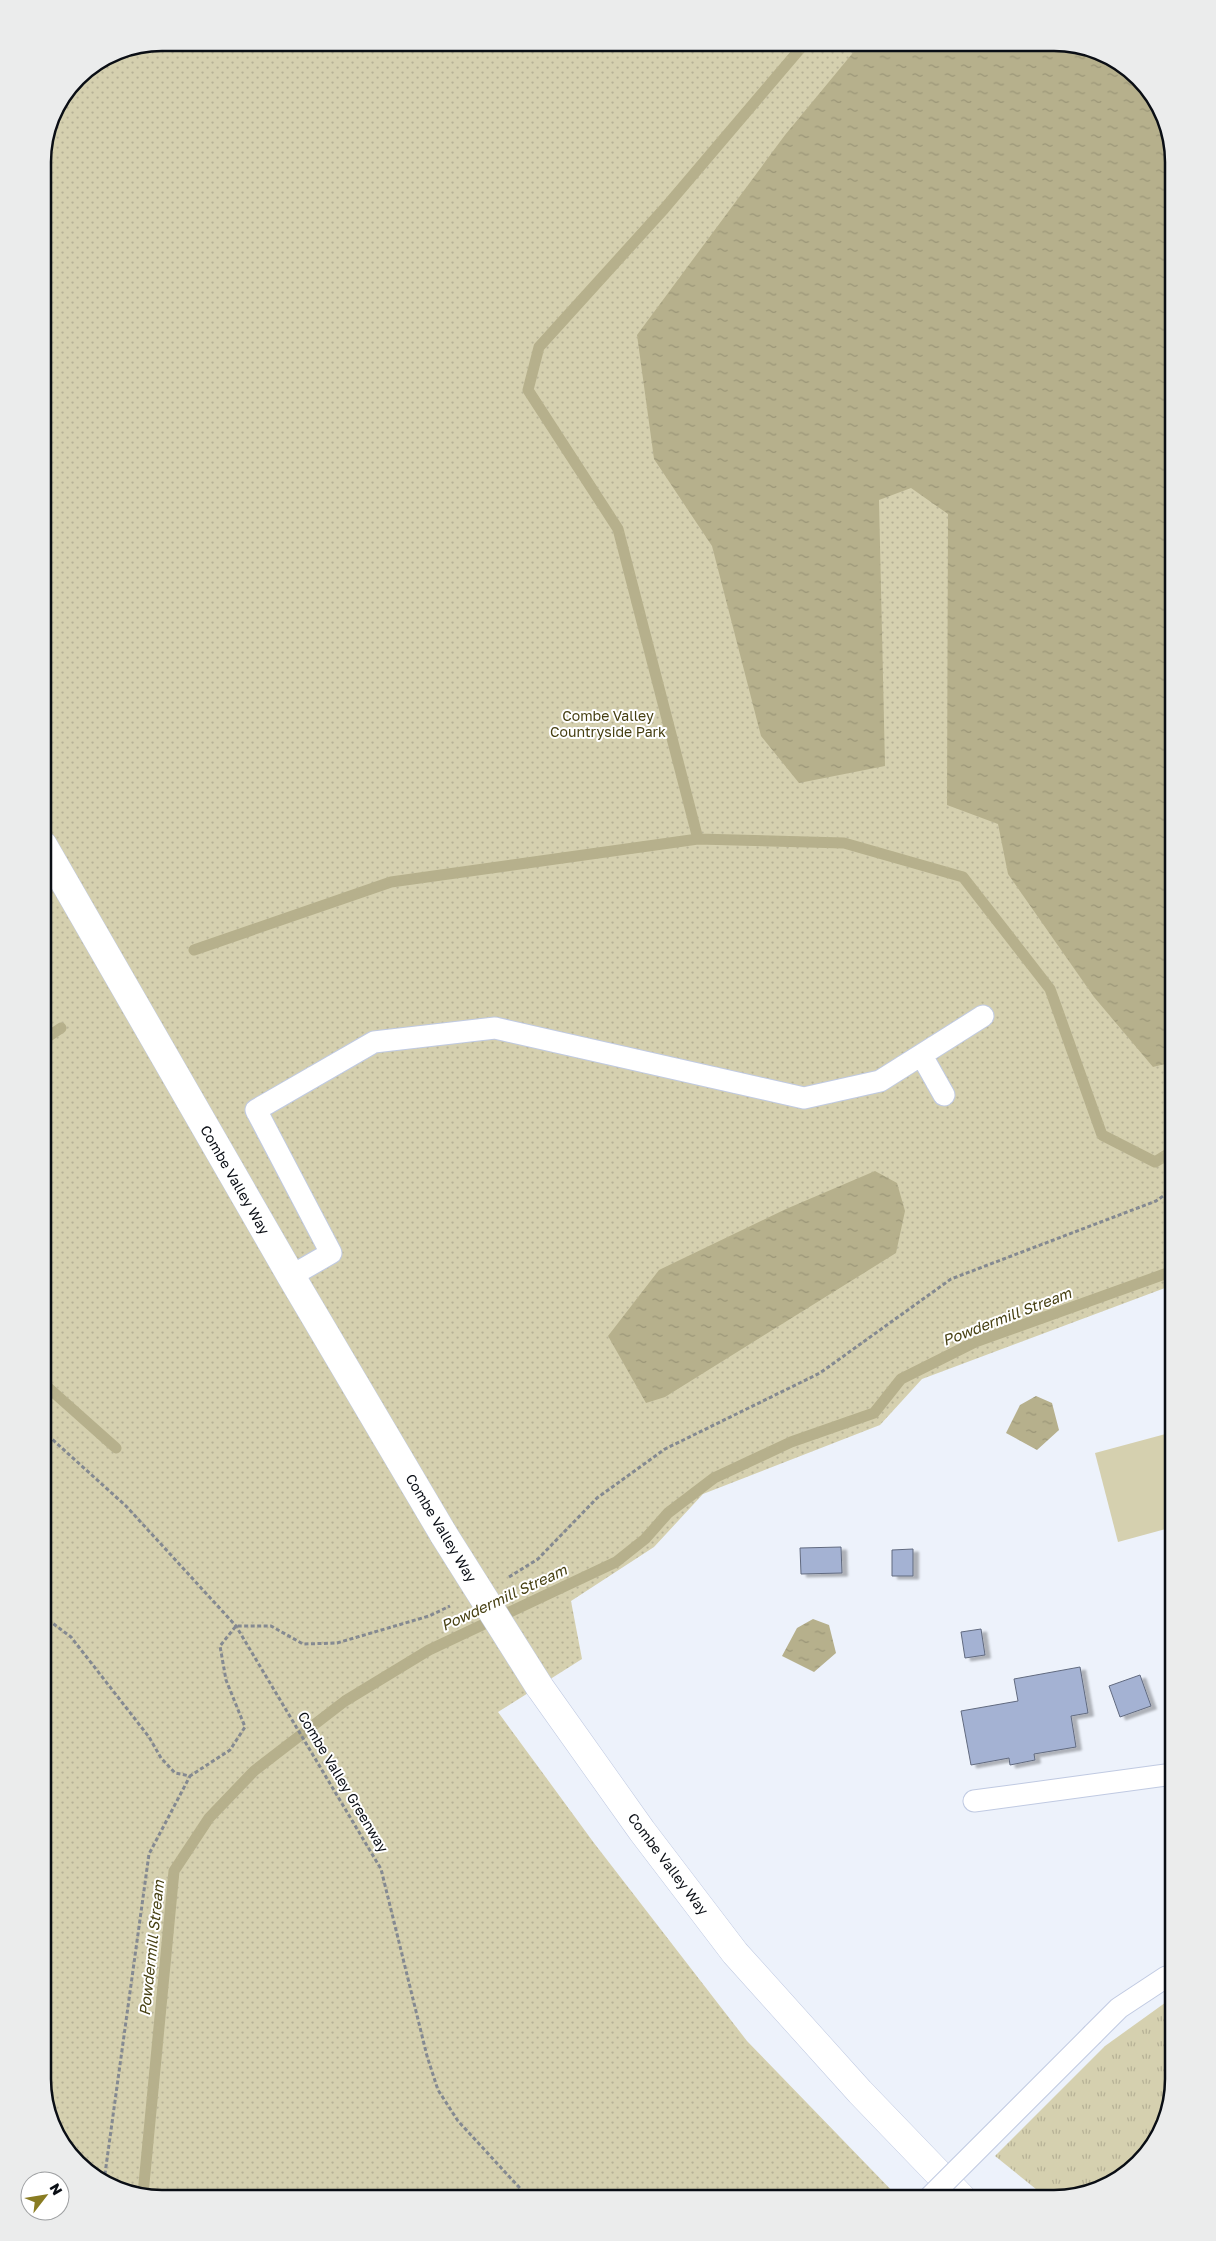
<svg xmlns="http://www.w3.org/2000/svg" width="1216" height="2241" font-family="'Golos Text',sans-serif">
<defs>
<pattern id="grass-tufts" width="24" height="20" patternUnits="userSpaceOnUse" patternTransform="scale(1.25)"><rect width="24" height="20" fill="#d5d0af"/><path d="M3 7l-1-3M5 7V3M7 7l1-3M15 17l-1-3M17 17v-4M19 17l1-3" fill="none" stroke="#b6b196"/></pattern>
<pattern id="park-dots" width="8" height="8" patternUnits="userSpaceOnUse" patternTransform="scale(1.25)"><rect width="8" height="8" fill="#d5d0af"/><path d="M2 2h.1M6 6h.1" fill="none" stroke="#b6b196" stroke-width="1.8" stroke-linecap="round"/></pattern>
<pattern id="water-ripples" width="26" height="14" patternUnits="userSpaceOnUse" patternTransform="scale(1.25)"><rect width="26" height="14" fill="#b6b08c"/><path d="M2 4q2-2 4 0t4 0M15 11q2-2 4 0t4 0" fill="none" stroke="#9b9678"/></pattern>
<filter id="shadow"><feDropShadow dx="5.5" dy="3" stdDeviation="1" flood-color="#0004"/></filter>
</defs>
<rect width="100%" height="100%" fill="#edf2fb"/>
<path fill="url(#grass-tufts)" d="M 1169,2000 L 1173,2001 L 1173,2079 L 1153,2145 L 1100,2189 L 1053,2198 L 1047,2198 L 995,2156 L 1105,2046 Z"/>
<path fill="url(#park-dots)" d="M 163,43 L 1062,43 L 1126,67 L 1164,116 L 1173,163 L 1173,1285 L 922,1379 L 880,1425 L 703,1494 L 654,1547 L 571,1601 L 582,1659 L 498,1712 L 594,1843 L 747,2041 L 899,2198 L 155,2198 L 96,2178 L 52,2125 L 43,2078 L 43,155 L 52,116 L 78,77 L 117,52 Z"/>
<path fill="#d5d0af" d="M 1173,1432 L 1173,1527 L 1118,1542 L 1095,1453 Z"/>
<path fill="url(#water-ripples)" d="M 861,43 L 1062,43 L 1126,67 L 1164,116 L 1173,163 L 1173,1062 L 1153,1067 L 1094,997 L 1008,874 L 998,824 L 947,805 L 948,514 L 911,488 L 879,500 L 885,766 L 799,783 L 761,736 L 712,546 L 654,459 L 637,335 L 785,135 Z
M 875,1171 L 897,1183 L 905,1211 L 896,1253 L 665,1397 L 646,1403 L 608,1336 L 659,1270 L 786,1209 Z
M 1036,1396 L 1052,1403 L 1059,1430 L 1037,1450 L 1006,1433 L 1020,1405 Z
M 813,1619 L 829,1625 L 836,1653 L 814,1672 L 782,1656 L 797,1628 Z"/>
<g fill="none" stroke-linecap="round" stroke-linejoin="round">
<path stroke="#b6b08c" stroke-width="11" d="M 698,839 L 618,529 L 528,390 L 539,347 L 664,209 L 805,43
M 194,950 L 391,882 L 698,839 L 844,843 L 963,877 L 1050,989 L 1102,1135 L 1155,1162 L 1173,1151
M 43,1040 L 61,1028
M 43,1383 L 116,1448
M 143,2194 L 174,1871 L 209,1818 L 254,1771 L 345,1701 L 429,1650 L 616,1562 L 645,1539 L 668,1513 L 714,1478 L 791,1442 L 874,1413 L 901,1379 L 975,1342 L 1173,1271"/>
</g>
<path fill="#a4b2d3" stroke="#616a7f" filter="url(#shadow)" d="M 841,1547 L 842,1573 L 801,1574 L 800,1548 Z
M 913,1549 L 913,1576 L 892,1576 L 892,1550 Z
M 981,1629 L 985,1655 L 965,1658 L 961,1632 Z
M 1080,1667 L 1088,1713 L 1071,1716 L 1076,1747 L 1034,1754 L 1035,1760 L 1010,1765 L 1009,1758 L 971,1765 L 961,1711 L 1018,1701 L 1014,1679 Z
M 1140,1675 L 1151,1706 L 1120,1717 L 1109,1686 Z"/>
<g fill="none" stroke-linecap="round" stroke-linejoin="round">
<g stroke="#c0cae2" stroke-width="23">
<path id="service" d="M 922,1056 L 944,1095
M 291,1276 L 331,1253 L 256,1110 L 374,1042 L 495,1028 L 804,1098 L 880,1081 L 983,1016
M 974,1801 L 1173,1774
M 1093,2034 L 1119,2008 L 1166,1977 L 1173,1978"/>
</g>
<g stroke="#c0cae2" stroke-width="29">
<path id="primary" d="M 43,845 L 291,1276 L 444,1535
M 539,1686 L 642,1831 L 735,1953 L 860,2092 L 962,2198"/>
</g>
<path stroke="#848991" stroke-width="3" stroke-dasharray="4 2.5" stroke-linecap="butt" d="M 43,1431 L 126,1506 L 236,1626 L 381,1869 L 427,2056 L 438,2090 L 458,2121 L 529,2198
M 509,1577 L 538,1559 L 597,1498 L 665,1449 L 820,1373 L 951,1279 L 1156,1201 L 1173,1189
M 43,1616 L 71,1637 L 149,1737 L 161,1758 L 175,1773 L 190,1776 L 230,1750 L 245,1727 L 226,1680 L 220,1646 L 236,1626 L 271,1626 L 303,1644 L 337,1643 L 429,1616 L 450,1606
M 104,2181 L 149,1854 L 190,1776"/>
<use href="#service" stroke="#fff" stroke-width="21"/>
<use href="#primary" stroke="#fff" stroke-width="28"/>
<g stroke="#c0cae2" stroke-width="23" stroke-linecap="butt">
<path id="service-bridge" d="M 929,2198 L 1093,2034"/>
</g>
<g stroke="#c0cae2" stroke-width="29" stroke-linecap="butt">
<path id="primary-bridge" d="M 444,1535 L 539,1686"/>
</g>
<use href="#service-bridge" stroke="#fff" stroke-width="21"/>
<use href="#primary-bridge" stroke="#fff" stroke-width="28"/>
</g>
<g text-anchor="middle" stroke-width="4" stroke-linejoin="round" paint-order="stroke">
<g font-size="14" fill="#453e10" stroke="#fff">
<text x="608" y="721">Combe Valley<tspan x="608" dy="16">Countryside Park</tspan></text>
</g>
<g font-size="14" fill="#0a0e15" stroke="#fff">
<text transform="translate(235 1180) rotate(60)" y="5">Combe Valley Way</text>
<text transform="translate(441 1528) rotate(59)" y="5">Combe Valley Way</text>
<text transform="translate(343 1782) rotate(59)" y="5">Combe Valley Greenway</text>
<text transform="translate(668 1864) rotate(53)" y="5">Combe Valley Way</text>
</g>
<g font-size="15" font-style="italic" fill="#474012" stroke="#fff">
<text transform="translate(1007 1317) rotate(-21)" y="5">Powdermill Stream</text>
<text transform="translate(504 1598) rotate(-25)" y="5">Powdermill Stream</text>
<text transform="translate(152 1948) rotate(-84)" y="5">Powdermill Stream</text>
</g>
</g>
<path d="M0 0H1216V2241H0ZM162 51H1054A111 111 0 0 1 1165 162V2079A111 111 0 0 1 1054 2190H162A111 111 0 0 1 51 2079V162A111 111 0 0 1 162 51Z" fill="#ebecec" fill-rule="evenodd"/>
<path fill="none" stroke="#0a0e15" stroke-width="2.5" d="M162 51H1054A111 111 0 0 1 1165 162V2079A111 111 0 0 1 1054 2190H162A111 111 0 0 1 51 2079V162A111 111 0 0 1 162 51Z"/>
<g transform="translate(45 2196) rotate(59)"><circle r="24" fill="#ffffff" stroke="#9d9fa1"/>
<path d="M0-4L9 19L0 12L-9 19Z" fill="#897c22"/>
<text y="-8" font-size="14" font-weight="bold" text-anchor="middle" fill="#0a0e15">N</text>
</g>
</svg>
